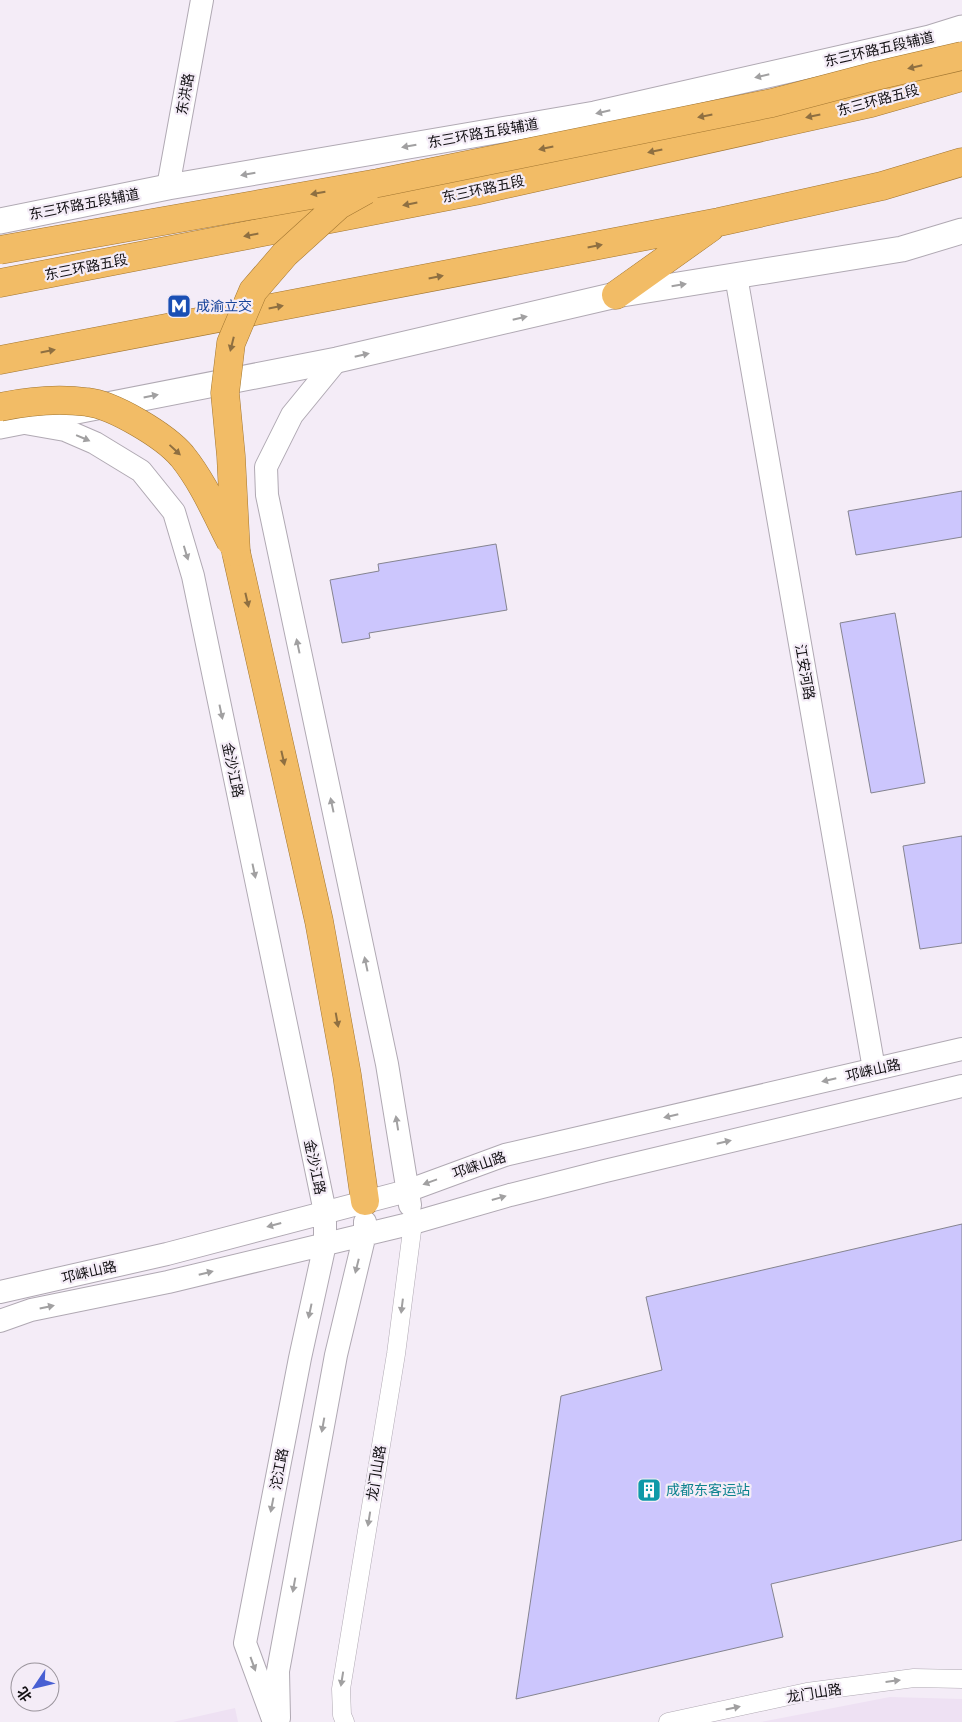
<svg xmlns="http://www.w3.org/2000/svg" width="962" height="1722" font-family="'Fira Sans','Noto Sans SC',sans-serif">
<rect width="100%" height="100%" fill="#f4ecf7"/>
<path fill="#eee1f3" d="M 890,1697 L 962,1699 L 962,1722 L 761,1722 Z
M 235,1708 L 238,1722 L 173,1722 Z"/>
<path fill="#ccc6fd" stroke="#858490" d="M 962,491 L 962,537 L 856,555 L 848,511 Z
M 496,544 L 507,610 L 369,633 L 370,638 L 342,643 L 330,580 L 379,571 L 378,564 Z
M 895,613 L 925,783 L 871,793 L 840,623 Z
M 962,836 L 962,943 L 920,949 L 903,846 Z
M 962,1224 L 962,1540 L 771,1584 L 783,1637 L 516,1699 L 561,1396 L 662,1370 L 646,1297 Z"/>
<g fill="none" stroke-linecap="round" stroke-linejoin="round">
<g stroke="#b0a9b3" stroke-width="19">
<path id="minor" d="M 345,1722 L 342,1715 L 341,1689 L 396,1354 L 413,1223
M 668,1722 L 807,1692 L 914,1678 L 962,1679"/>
</g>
<g stroke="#b0a9b3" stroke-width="24">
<path id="tertiary" d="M 168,187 L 202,0
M 736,276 L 874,1069
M 337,360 L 292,415 L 266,467 L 267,495 L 387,1064 L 410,1205
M 25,423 L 65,430 L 95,443 L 141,471 L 174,512 L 193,576 L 325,1212 L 325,1244 L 300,1358 L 245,1643 L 274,1722
M 0,1292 L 167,1254 L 407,1191 L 505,1155 L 962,1049
M 0,1321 L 31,1310 L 168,1282 L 413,1223 L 510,1195 L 605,1171 L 962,1086
M 279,1718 L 278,1671 L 336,1355 L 365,1234 L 365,1222"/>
</g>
<g stroke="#b0a9b3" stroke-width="27">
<path id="secondary" d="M 0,221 L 168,187 L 595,114 L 930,38 L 962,28
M 0,426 L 337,360 L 616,295 L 902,249 L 962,231"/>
</g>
<g stroke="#a27631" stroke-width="29">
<path id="trunk" d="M 0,283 L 475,191 L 871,103 L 962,77
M 616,295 L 710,228
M 0,360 L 719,222 L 882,186 L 962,162
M 236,552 L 319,921 L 347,1075 L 365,1201"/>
</g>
<use href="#minor" stroke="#fff" stroke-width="18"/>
<use href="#tertiary" stroke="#fff" stroke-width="22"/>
<use href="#secondary" stroke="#fff" stroke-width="25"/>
<use href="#trunk" stroke="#f2bc66" stroke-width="28"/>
<g stroke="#a27631" stroke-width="29" stroke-linecap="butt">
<path id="trunk-bridge" d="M 0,250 L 378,183 L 772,103 L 871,77 L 962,56
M 0,407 C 28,401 58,398 87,402 C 114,405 165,436 182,456 C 203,482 216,513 231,542
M 236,552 L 231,456 L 225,393 L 231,343 L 253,291 L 285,254 L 339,205 L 366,190"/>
</g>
<use href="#trunk-bridge" stroke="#f2bc66" stroke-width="28"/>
</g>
<defs><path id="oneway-solid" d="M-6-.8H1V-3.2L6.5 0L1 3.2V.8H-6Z" transform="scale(1.25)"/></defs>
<g fill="#8e6f41">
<use href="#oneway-solid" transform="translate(915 67) rotate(167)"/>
<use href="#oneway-solid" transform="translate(705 116) rotate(169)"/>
<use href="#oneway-solid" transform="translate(813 116) rotate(168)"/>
<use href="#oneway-solid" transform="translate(546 148) rotate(168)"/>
<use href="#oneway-solid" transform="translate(655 151) rotate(168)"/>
<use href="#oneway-solid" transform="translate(318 193) rotate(170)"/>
<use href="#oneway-solid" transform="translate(410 204) rotate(169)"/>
<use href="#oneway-solid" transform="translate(251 235) rotate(169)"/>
<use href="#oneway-solid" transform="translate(595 246) rotate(-11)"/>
<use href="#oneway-solid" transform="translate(436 277) rotate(-11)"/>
<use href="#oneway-solid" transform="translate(276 307) rotate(-11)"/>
<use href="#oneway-solid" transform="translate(232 344) rotate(104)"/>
<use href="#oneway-solid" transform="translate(48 351) rotate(-11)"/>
<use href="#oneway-solid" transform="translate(175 450) rotate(43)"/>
<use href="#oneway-solid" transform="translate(247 600) rotate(77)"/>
<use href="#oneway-solid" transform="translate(283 758) rotate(77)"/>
<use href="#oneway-solid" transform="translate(337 1020) rotate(80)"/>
</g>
<g fill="#a1a0a1">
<use href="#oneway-solid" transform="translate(762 76) rotate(167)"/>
<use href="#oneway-solid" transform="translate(603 112) rotate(167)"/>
<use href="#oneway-solid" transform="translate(409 146) rotate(170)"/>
<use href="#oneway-solid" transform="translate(248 174) rotate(170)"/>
<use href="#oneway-solid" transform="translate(679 285) rotate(-9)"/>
<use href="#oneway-solid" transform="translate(520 318) rotate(-13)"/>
<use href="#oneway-solid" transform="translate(362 355) rotate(-13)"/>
<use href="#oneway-solid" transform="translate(151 396) rotate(-11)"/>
<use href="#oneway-solid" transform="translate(83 438) rotate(23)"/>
<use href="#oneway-solid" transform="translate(186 553) rotate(73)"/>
<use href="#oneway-solid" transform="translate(298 646) rotate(-102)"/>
<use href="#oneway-solid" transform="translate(221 712) rotate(78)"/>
<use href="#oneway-solid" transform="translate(332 805) rotate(-102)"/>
<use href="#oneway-solid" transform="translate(254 871) rotate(78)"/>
<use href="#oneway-solid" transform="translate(366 964) rotate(-102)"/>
<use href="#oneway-solid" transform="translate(829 1080) rotate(167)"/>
<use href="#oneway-solid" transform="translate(671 1116) rotate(167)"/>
<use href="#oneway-solid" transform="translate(397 1123) rotate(-99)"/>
<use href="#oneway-solid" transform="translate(724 1142) rotate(-13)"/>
<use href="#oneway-solid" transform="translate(430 1182) rotate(160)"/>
<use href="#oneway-solid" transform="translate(499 1198) rotate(-16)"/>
<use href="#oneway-solid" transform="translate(274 1225) rotate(165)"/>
<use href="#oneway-solid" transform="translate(357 1266) rotate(104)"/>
<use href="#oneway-solid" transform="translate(206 1273) rotate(-14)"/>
<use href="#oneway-solid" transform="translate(402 1306) rotate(97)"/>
<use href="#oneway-solid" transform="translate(47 1307) rotate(-12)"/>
<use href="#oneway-solid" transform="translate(310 1311) rotate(102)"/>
<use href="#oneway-solid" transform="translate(323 1425) rotate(100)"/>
<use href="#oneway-solid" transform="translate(272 1505) rotate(101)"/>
<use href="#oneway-solid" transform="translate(369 1519) rotate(99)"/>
<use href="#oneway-solid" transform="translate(294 1585) rotate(100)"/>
<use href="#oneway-solid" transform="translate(253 1664) rotate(70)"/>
<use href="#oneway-solid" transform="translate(342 1679) rotate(99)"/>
<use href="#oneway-solid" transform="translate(893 1681) rotate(-7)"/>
<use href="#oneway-solid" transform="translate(733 1708) rotate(-12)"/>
</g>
<defs>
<g id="metro-square" transform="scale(1.25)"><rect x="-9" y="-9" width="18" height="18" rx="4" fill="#1a4fb4" stroke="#f4ecf7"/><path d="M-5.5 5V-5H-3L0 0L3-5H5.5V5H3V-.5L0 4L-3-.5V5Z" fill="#fff"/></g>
<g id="building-square" transform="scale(1.25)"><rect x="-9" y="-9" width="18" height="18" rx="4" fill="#0f9aa8" stroke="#f4ecf7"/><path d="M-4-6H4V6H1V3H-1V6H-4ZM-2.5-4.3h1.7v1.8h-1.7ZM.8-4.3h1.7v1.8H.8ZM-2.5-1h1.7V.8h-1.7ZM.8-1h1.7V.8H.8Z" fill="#fff"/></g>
</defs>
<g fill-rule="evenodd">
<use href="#metro-square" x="179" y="306"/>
<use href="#building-square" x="649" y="1490"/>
</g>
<g text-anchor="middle" stroke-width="4.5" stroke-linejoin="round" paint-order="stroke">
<g font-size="14" fill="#131114" stroke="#f4ecf7">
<text transform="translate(879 49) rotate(-13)" y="5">东三环路五段辅道</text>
<text transform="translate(185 94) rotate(-80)" y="5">东洪路</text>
<text transform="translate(878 100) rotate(-15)" y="5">东三环路五段</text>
<text transform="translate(483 133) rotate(-10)" y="5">东三环路五段辅道</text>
<text transform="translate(483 189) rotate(-12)" y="5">东三环路五段</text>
<text transform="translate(84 204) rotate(-11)" y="5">东三环路五段辅道</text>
<text transform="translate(86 267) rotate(-11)" y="5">东三环路五段</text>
<text transform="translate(805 672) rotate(80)" y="5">江安河路</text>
<text transform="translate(233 770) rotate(78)" y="5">金沙江路</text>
<text transform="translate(873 1070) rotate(-13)" y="5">邛崃山路</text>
<text transform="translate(479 1165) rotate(-19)" y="5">邛崃山路</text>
<text transform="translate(315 1167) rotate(78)" y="5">金沙江路</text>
<text transform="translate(89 1272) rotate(-13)" y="5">邛崃山路</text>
<text transform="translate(279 1469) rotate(-79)" y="5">沱江路</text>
<text transform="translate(376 1473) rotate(-81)" y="5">龙门山路</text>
<text transform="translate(814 1693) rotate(-9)" y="5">龙门山路</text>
</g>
<g font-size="14" fill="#164399" stroke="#f4ecf7" text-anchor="start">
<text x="196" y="311">成渝立交</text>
</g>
<g font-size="14" fill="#0d838f" stroke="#f4ecf7" text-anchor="start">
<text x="666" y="1495">成都东客运站</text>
</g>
</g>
<g transform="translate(35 1687) rotate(235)"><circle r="24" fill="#f4ecf7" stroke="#9a949c"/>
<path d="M0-4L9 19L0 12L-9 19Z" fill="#485fd3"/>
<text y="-8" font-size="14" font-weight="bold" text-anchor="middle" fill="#131114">北</text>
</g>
</svg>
